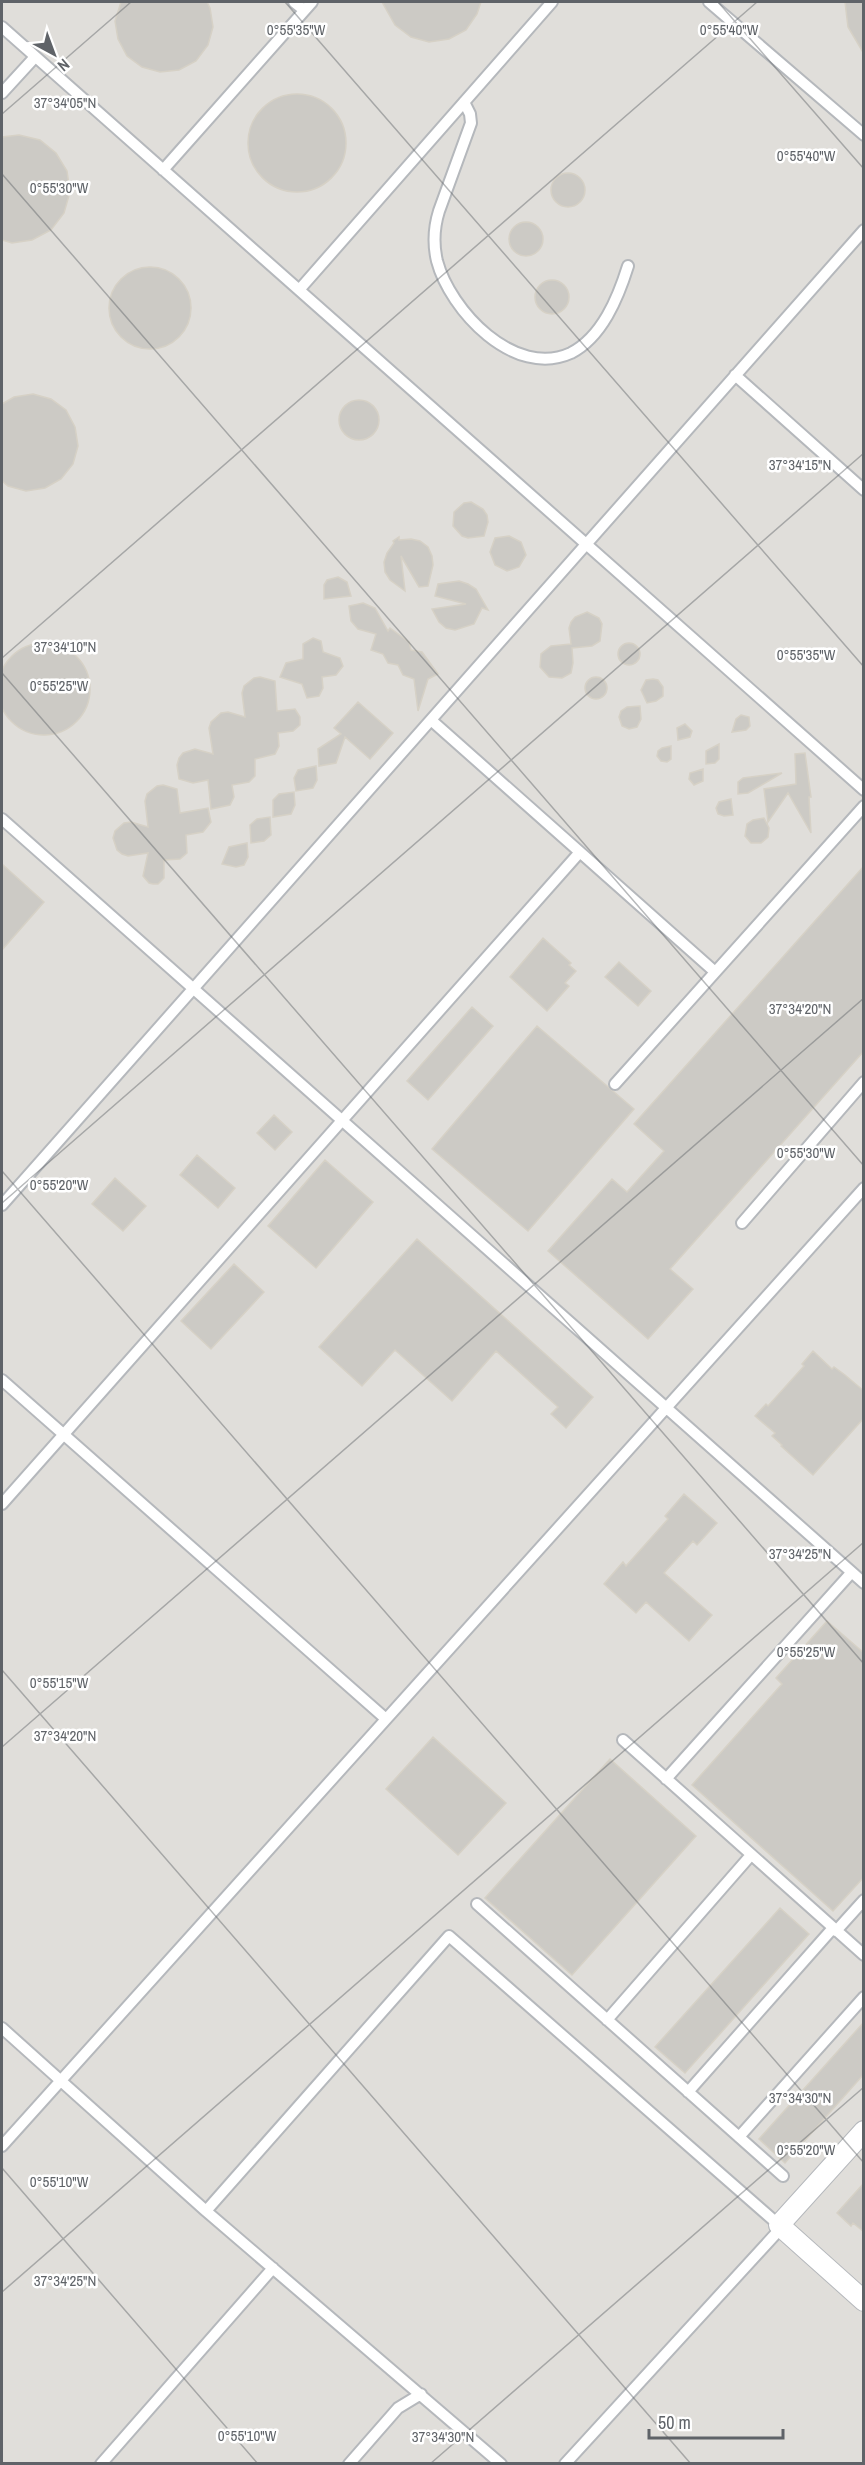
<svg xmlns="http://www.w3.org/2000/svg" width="865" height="2465" font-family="'Archivo Narrow',sans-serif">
<rect width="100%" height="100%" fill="#f1efe8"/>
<path fill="#e0deda" d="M 2,2 L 863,2 L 863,2463 L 2,2464 Z"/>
<path fill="#cccac5" stroke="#d6d1c6" stroke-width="1.5" d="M 121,2 L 207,2 L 210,8 L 213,27 L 208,45 L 196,61 L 179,70 L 160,72 L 142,67 L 127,56 L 118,39 L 115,21 Z
M 382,2 L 481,2 L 477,14 L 466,30 L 449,39 L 429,42 L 411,37 L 395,25 Z
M 845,2 L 864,2 L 864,54 L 848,27 Z
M248 143a49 49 0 1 1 98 0a49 49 0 1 1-98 0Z
M 19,135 L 40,140 L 56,153 L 67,171 L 70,192 L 64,213 L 51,230 L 32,240 L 12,243 L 2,240 L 2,137 Z
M551 190a17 17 0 1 1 34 0a17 17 0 1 1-34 0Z
M509 239a17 17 0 1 1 34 0a17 17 0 1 1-34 0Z
M109 308a41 41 0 1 1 82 0a41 41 0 1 1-82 0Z
M535 297a17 17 0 1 1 34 0a17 17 0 1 1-34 0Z
M 33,394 L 51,399 L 66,410 L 75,427 L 78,446 L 73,464 L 61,479 L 45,488 L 26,491 L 8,486 L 2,481 L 2,404 L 14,397 Z
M339 420a20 20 0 1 1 40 0a20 20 0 1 1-40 0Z
M 471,502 L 483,509 L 487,515 L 488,522 L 484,536 L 468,538 L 462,536 L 453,526 L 454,512 L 464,503 Z
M 509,536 L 521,542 L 526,555 L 519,567 L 507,571 L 495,565 L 490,552 L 495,538 Z
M 399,537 L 399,540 L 411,539 L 420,541 L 428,547 L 432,556 L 433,565 L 428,586 L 419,587 L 401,556 L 405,591 L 390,580 L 385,572 L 384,562 L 387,553 L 394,543 L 393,541 Z
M 338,577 L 347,582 L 351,596 L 324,599 L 324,585 L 327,580 Z
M 459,581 L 468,584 L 476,589 L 488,610 L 482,608 L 474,624 L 455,630 L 446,628 L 439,622 L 432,609 L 466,604 L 435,596 L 438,584 Z
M 363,603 L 375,608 L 388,631 L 390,628 L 409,642 L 411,650 L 422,652 L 438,674 L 428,679 L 418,711 L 414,679 L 403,675 L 398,665 L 388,663 L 383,654 L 371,650 L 376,634 L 358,629 L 351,621 L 349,606 Z
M 587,612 L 599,618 L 602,624 L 600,641 L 592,646 L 572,648 L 573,663 L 571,673 L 562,678 L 549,677 L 540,667 L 541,654 L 551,646 L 571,644 L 569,628 L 571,622 L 575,617 Z
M 313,638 L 321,641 L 323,652 L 340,658 L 343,666 L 336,675 L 322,677 L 323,688 L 319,696 L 307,698 L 302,684 L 280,677 L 286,663 L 303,659 L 303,644 Z
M618 654a11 11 0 1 1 22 0a11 11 0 1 1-22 0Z
M-2 689a46 46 0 1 1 92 0a46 46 0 1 1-92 0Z
M585 688a11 11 0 1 1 22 0a11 11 0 1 1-22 0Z
M 260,677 L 275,681 L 277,711 L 295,709 L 300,717 L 300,725 L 293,731 L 278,733 L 279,746 L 275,754 L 255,759 L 255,776 L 249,782 L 232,785 L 234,797 L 230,805 L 211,809 L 208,780 L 193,783 L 179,779 L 177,765 L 179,758 L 183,753 L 195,749 L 213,754 L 209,728 L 211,722 L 221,713 L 228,712 L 245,717 L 242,693 L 244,686 L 254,678 Z
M 653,679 L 658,680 L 663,687 L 663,696 L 656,701 L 647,703 L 641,690 L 646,680 Z
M 358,702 L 393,733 L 370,759 L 345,737 L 336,763 L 319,766 L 318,749 L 341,734 L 334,728 Z
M 640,706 L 641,719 L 637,727 L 629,729 L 622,726 L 619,717 L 621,711 L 627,707 Z
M 741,715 L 749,717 L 750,726 L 746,730 L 732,732 L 736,719 Z
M 685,724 L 692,731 L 690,737 L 678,740 L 677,728 Z
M 719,744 L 719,759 L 715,763 L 706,764 L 706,751 Z
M 671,746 L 671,759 L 667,762 L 661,761 L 657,756 L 658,751 L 662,748 Z
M 805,753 L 811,797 L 809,797 L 811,833 L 788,793 L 768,822 L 764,789 L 796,784 L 795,754 Z
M 316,766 L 317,780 L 313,788 L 296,791 L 294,778 L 298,770 Z
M 703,769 L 703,781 L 694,785 L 689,779 L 690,773 Z
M 782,773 L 748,793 L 738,794 L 738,782 L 743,778 Z
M 163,785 L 177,789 L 180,813 L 208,808 L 211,822 L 203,832 L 186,835 L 187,853 L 180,859 L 164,860 L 164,878 L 158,884 L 153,884 L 149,883 L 143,876 L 148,853 L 128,856 L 122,854 L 117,850 L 113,838 L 115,831 L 124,823 L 131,822 L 148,827 L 145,801 L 147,794 L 157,786 Z
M 294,792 L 295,805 L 291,814 L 273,817 L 273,800 L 279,794 Z
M 731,799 L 733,815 L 724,816 L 718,814 L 716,808 L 719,802 Z
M 270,817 L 271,835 L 264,841 L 251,843 L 250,825 L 257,819 Z
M 764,818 L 769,828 L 768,837 L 761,843 L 751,843 L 745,836 L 747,824 L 753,820 Z
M 247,843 L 248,857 L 244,865 L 236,867 L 222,864 L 229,847 Z
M 2,864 L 44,902 L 2,950 Z
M 864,866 L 864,1051 L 670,1269 L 693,1289 L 648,1339 L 548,1251 L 612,1179 L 627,1192 L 664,1151 L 634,1124 Z
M 543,938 L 571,963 L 569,965 L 576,971 L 565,983 L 569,986 L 547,1011 L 510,977 Z
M 619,962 L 651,991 L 638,1006 L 605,977 Z
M 472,1007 L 493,1026 L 428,1100 L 407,1081 Z
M 537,1026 L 634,1109 L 528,1231 L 432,1149 Z
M 274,1115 L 292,1132 L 275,1150 L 257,1133 Z
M 197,1155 L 235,1188 L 218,1208 L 180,1175 Z
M 325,1160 L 373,1202 L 316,1268 L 268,1226 Z
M 115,1178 L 146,1206 L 123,1231 L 92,1204 Z
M 417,1239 L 593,1397 L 566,1428 L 551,1414 L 558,1407 L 496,1351 L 452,1401 L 395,1350 L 362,1386 L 319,1347 Z
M 234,1264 L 264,1292 L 211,1349 L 181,1321 Z
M 813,1351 L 832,1369 L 834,1367 L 845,1375 L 864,1391 L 864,1418 L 813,1475 L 781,1446 L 782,1445 L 772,1436 L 775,1433 L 755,1416 L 766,1404 L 768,1406 L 804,1366 L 802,1364 Z
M 684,1494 L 717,1523 L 697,1545 L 693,1541 L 664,1573 L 712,1615 L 689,1641 L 646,1602 L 636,1613 L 604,1584 L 623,1562 L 626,1566 L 668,1519 L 665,1516 Z
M 827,1621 L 864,1653 L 864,1877 L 833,1911 L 692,1785 L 782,1684 L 776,1678 Z
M 433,1737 L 506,1803 L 458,1855 L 386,1789 Z
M 610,1759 L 696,1836 L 572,1975 L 485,1898 Z
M 780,1908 L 809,1934 L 685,2073 L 655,2047 Z
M 864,2022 L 864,2074 L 785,2163 L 759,2139 Z
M 864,2183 L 864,2232 L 853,2223 L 851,2226 L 837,2213 Z"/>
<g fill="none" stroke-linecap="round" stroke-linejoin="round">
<g stroke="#b5b8bc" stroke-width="14">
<path id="lane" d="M 294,2 L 304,10
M 709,2 L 864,135
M 2,27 L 864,790
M 2,93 L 35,57
M 464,102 L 470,114 L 471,123 L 439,211 C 434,227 433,244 437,261 C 450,310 514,379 571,353 C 602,337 618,298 628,266
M 163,170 L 312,2
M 299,290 L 552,2
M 735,375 L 864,490
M 431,720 L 714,971
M 2,819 L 864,1583
M 615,1084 L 864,806
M 2,1205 L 864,230
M 742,1223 L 864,1082
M 2,1380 L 386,1719
M 2,1504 L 580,852
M 623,1740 L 864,1955
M 666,1779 L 851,1573
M 477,1904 L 783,2176
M 836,1931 L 864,1900
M 607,2020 L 751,1855
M 2,2028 L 206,2211 L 501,2464
M 688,2092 L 833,1928
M 739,2137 L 864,1997
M 2,2146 L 864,1188
M 206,2211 L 449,1936 L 779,2225
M 101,2464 L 273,2268
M 349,2464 L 398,2408 L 421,2394
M 565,2464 L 781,2228"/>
</g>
<g stroke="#b5b8bc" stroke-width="22">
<path id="street" d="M 864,2131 L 779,2225 L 864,2301"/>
</g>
<use href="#lane" stroke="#fff" stroke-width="10"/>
<use href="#street" stroke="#fff" stroke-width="20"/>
</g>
<path fill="none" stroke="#5f6368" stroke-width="1.5" stroke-opacity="0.45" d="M 285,2 L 864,667M 718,2 L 864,169M 2,114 L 131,2M 2,174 L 864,1166M 2,658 L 757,2M 2,673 L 864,1664M 2,1171 L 864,2163M 2,1203 L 864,453M 2,1670 L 691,2464M 2,1747 L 864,998M 2,2168 L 258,2464M 2,2292 L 864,1542M 430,2464 L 864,2087"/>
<g font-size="15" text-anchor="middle" fill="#5f6368" stroke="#fff" stroke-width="5" stroke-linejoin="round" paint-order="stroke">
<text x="729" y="35">0°55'40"W</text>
<text x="296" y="35">0°55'35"W</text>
<text x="65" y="108">37°34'05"N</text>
<text x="806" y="161">0°55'40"W</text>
<text x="59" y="193">0°55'30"W</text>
<text x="800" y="470">37°34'15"N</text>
<text x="65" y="652">37°34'10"N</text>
<text x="806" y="660">0°55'35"W</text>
<text x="59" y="691">0°55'25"W</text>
<text x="800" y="1014">37°34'20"N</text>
<text x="806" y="1158">0°55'30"W</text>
<text x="59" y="1190">0°55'20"W</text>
<text x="800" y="1559">37°34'25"N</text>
<text x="806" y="1657">0°55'25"W</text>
<text x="59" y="1688">0°55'15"W</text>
<text x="65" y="1741">37°34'20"N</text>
<text x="800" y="2103">37°34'30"N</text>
<text x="806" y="2155">0°55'20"W</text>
<text x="59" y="2187">0°55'10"W</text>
<text x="65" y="2286">37°34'25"N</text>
<text x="247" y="2441">0°55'10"W</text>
<text x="443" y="2442">37°34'30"N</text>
</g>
<rect width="865" height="2465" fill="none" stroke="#5f6368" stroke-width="6"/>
<g transform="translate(54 54) rotate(139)" stroke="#ffffff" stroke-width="4.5" paint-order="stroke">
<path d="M0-4.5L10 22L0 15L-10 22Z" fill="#5f6368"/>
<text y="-9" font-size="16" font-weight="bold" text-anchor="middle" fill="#5f6368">N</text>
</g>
<path d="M649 2429v9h134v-9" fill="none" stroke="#5f6368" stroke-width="3"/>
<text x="658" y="2429" font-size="18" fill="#5f6368" stroke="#ffffff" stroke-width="4.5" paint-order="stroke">50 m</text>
</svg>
